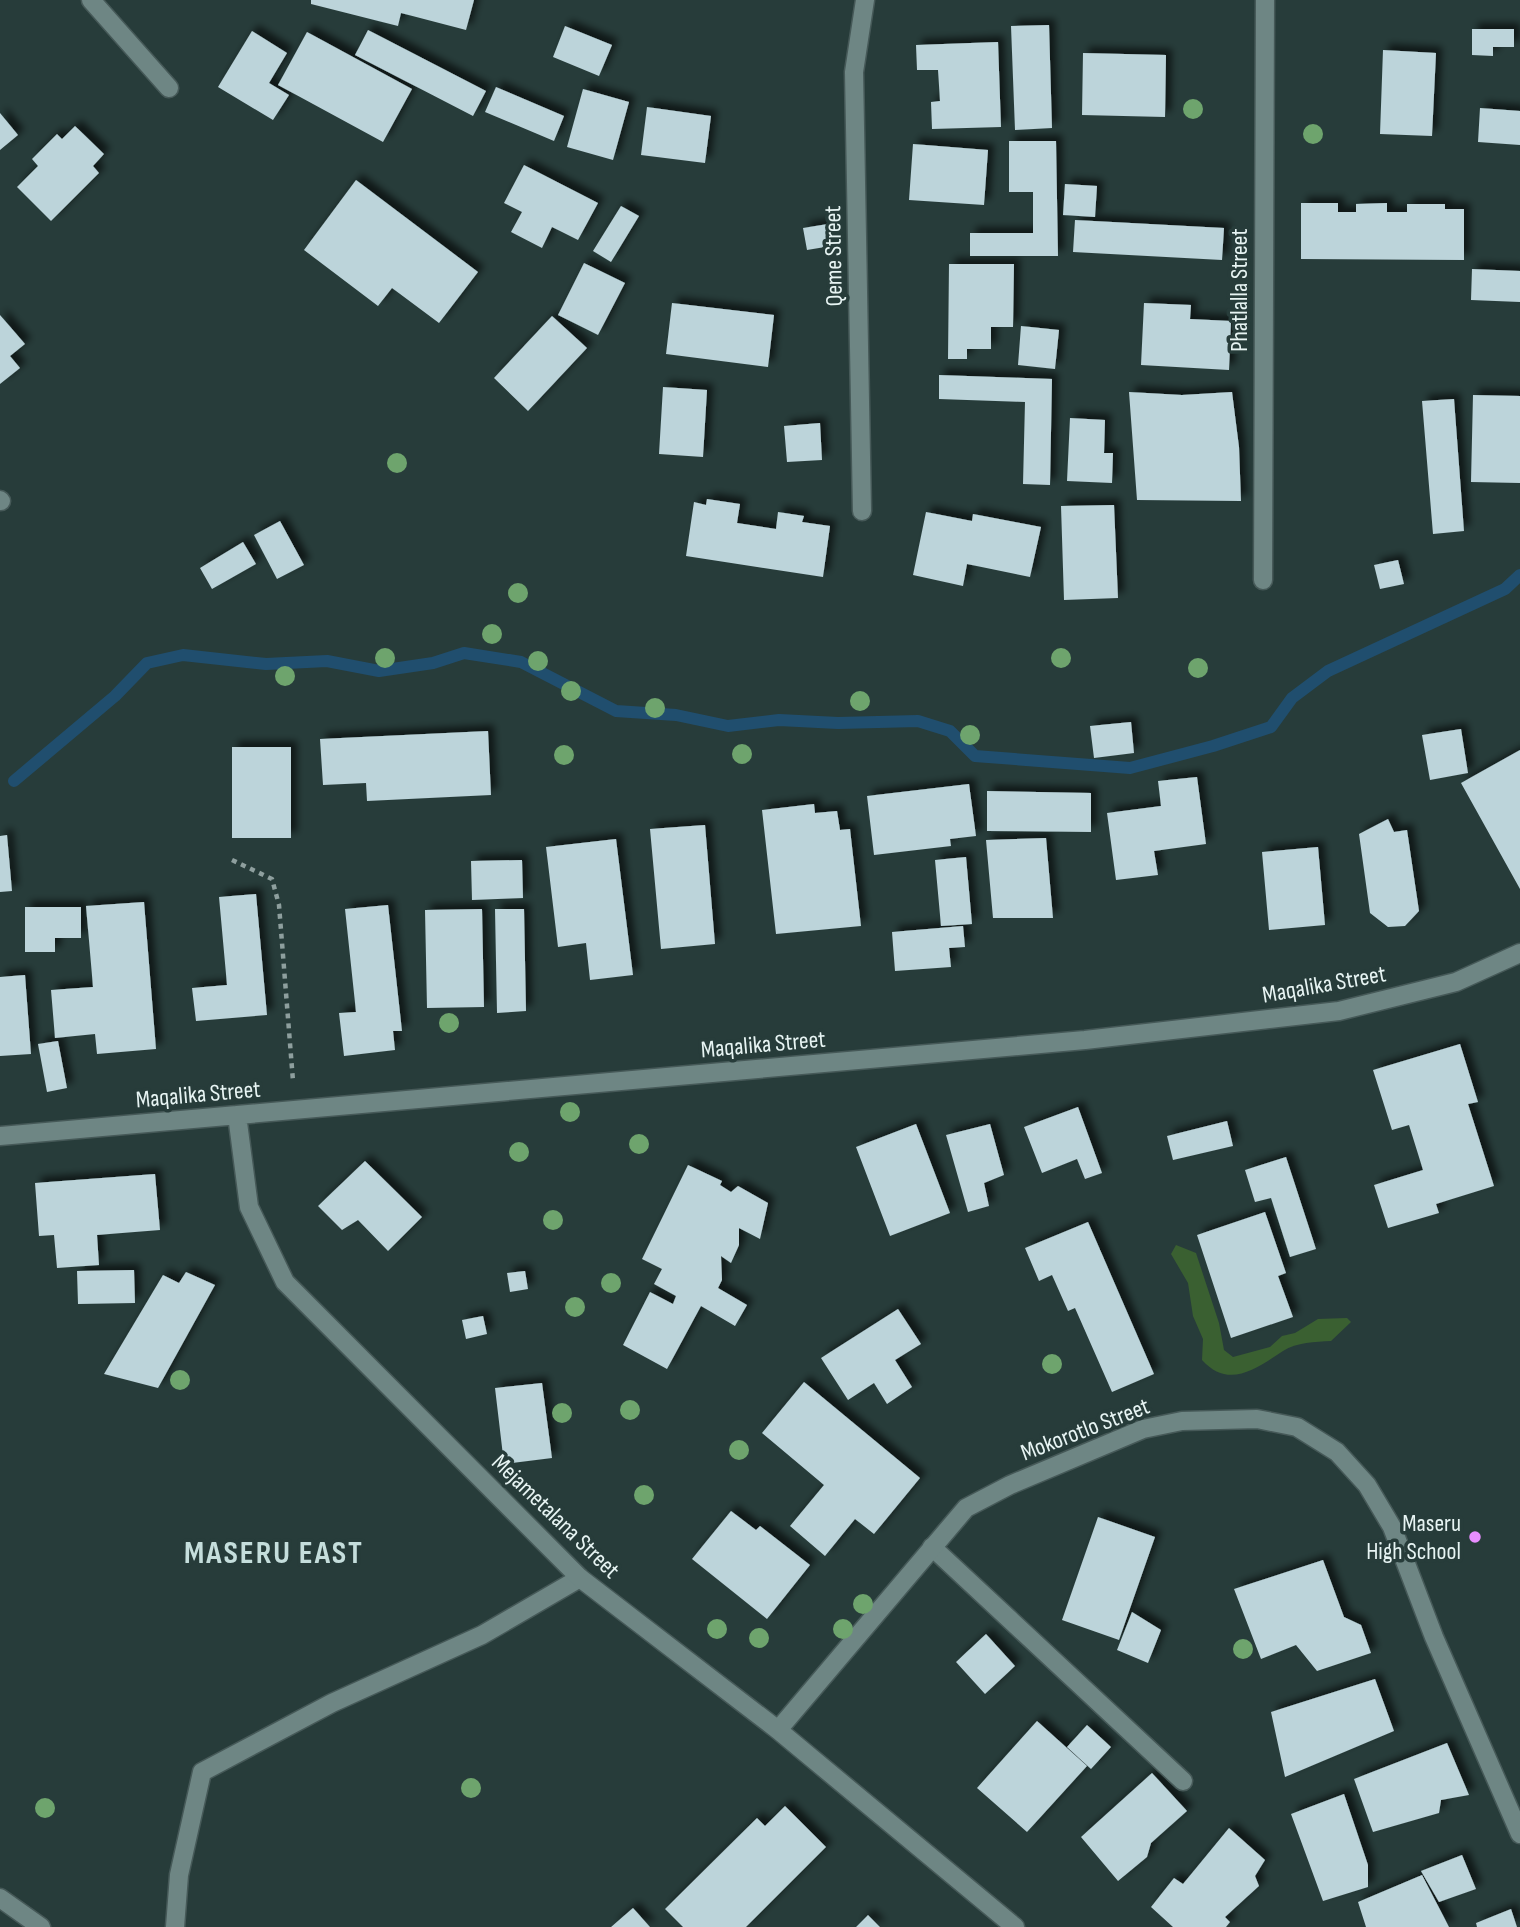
<svg xmlns="http://www.w3.org/2000/svg" width="1520" height="1927" font-family="'Sofia Sans Condensed',sans-serif">
<defs>
<filter id="shadow"><feDropShadow dx="6" dy="-6" stdDeviation="3.5" flood-color="#0009"/></filter>
</defs>
<rect width="100%" height="100%" fill="#273c3a"/>
<path fill="#3a6031" d="M 1176,1245 L 1196,1253 L 1219,1323 L 1224,1350 L 1233,1357 L 1270,1347 L 1282,1336 L 1295,1333 L 1318,1319 L 1347,1318 L 1351,1322 L 1331,1341 C 1315,1342 1297,1342 1283,1351 C 1257,1368 1229,1390 1202,1360 L 1203,1339 L 1193,1316 L 1188,1283 L 1171,1254 Z"/>
<g fill="none" stroke-linecap="round" stroke-linejoin="round">
<path stroke="#204e6e" stroke-width="12" d="M 14,781 L 115,696 L 147,663 L 183,655 L 266,664 L 327,661 L 379,671 L 433,663 L 464,653 L 521,662 L 616,711 L 676,715 L 728,726 L 779,720 L 838,723 L 918,721 L 950,731 L 975,756 L 1130,768 L 1213,746 L 1271,727 L 1292,698 L 1328,671 L 1505,589 L 1520,575"/>
</g>
<path fill="#bcd4da" filter="url(#shadow)" d="M 311,0 L 474,0 L 466,30 L 401,13 L 398,26 L 311,4 Z
M 1049,25 L 1052,128 L 1015,130 L 1011,26 Z
M 565,26 L 612,45 L 599,76 L 553,57 Z
M 1472,29 L 1514,29 L 1514,47 L 1493,47 L 1493,56 L 1472,55 Z
M 368,30 L 486,91 L 473,116 L 355,55 Z
M 252,31 L 287,53 L 269,83 L 289,95 L 273,120 L 218,87 Z
M 307,32 L 412,89 L 383,142 L 278,85 Z
M 998,42 L 1001,127 L 932,129 L 931,102 L 940,101 L 938,70 L 917,70 L 916,45 Z
M 1383,50 L 1436,53 L 1432,136 L 1380,134 Z
M 1083,53 L 1166,55 L 1165,117 L 1082,115 Z
M 496,87 L 564,116 L 554,141 L 485,112 Z
M 583,89 L 629,102 L 613,160 L 567,147 Z
M 647,107 L 711,116 L 705,163 L 641,155 Z
M 1480,108 L 1520,111 L 1520,145 L 1478,142 Z
M 0,113 L 18,135 L 0,150 Z
M 75,126 L 104,154 L 93,166 L 99,173 L 51,221 L 17,187 L 38,166 L 32,159 L 57,134 L 62,139 Z
M 1009,141 L 1056,141 L 1058,256 L 970,256 L 970,233 L 1033,233 L 1033,192 L 1009,192 Z
M 913,144 L 988,150 L 984,205 L 909,200 Z
M 524,165 L 598,203 L 578,240 L 552,227 L 542,248 L 511,232 L 522,212 L 504,203 Z
M 356,180 L 478,272 L 439,323 L 392,288 L 378,306 L 304,250 Z
M 1065,184 L 1097,186 L 1095,217 L 1063,215 Z
M 1301,203 L 1338,203 L 1338,212 L 1356,212 L 1356,204 L 1387,203 L 1387,212 L 1407,212 L 1407,204 L 1445,204 L 1445,209 L 1464,209 L 1464,260 L 1301,259 Z
M 621,206 L 639,216 L 611,262 L 593,251 Z
M 1075,220 L 1224,228 L 1222,260 L 1073,252 Z
M 828,224 L 831,246 L 807,250 L 803,228 Z
M 584,263 L 625,283 L 598,335 L 558,315 Z
M 949,264 L 1014,264 L 1013,327 L 991,327 L 991,349 L 967,349 L 967,359 L 948,359 Z
M 1472,269 L 1520,271 L 1520,302 L 1471,300 Z
M 672,303 L 774,315 L 768,367 L 666,354 Z
M 1144,303 L 1191,305 L 1190,319 L 1231,321 L 1229,370 L 1141,365 Z
M 0,315 L 25,344 L 10,356 L 20,368 L 0,384 Z
M 552,316 L 587,348 L 528,411 L 494,378 Z
M 1021,326 L 1059,330 L 1055,369 L 1018,365 Z
M 939,375 L 1052,379 L 1050,485 L 1023,484 L 1025,402 L 939,399 Z
M 663,387 L 707,390 L 703,457 L 659,454 Z
M 1129,392 L 1182,395 L 1232,392 L 1239,447 L 1241,501 L 1137,500 Z
M 1473,395 L 1520,396 L 1520,483 L 1471,482 Z
M 1454,399 L 1464,531 L 1433,534 L 1422,401 Z
M 1070,418 L 1105,420 L 1104,453 L 1113,453 L 1112,483 L 1067,481 Z
M 820,423 L 822,460 L 787,462 L 784,426 Z
M 707,499 L 740,504 L 737,523 L 776,529 L 778,512 L 804,516 L 802,522 L 830,526 L 823,577 L 686,556 L 694,502 L 706,505 Z
M 1114,505 L 1118,598 L 1064,600 L 1061,506 Z
M 926,512 L 972,521 L 973,514 L 1041,527 L 1030,577 L 967,564 L 963,586 L 913,575 Z
M 280,521 L 304,565 L 277,579 L 254,535 Z
M 243,542 L 256,564 L 212,589 L 200,568 Z
M 1398,560 L 1404,584 L 1380,589 L 1374,565 Z
M 1131,722 L 1134,753 L 1094,758 L 1090,726 Z
M 1461,729 L 1468,773 L 1430,780 L 1422,735 Z
M 488,731 L 491,795 L 367,801 L 366,783 L 323,785 L 320,739 Z
M 232,747 L 291,747 L 291,838 L 232,838 Z
M 1520,750 L 1520,889 L 1461,783 Z
M 1197,777 L 1206,844 L 1154,851 L 1158,875 L 1116,880 L 1107,813 L 1161,806 L 1158,781 Z
M 969,784 L 976,836 L 950,839 L 951,846 L 874,855 L 867,796 Z
M 987,791 L 1091,793 L 1091,832 L 987,831 Z
M 814,804 L 815,813 L 837,811 L 840,830 L 850,829 L 861,926 L 776,934 L 762,810 Z
M 1388,819 L 1394,832 L 1407,830 L 1419,911 L 1405,926 L 1388,927 L 1370,913 L 1359,834 Z
M 705,825 L 715,944 L 661,949 L 650,829 Z
M 7,835 L 12,891 L 0,892 L 0,836 Z
M 1046,838 L 1053,918 L 993,918 L 986,840 Z
M 616,839 L 633,975 L 590,980 L 586,943 L 558,947 L 546,847 Z
M 1318,847 L 1325,925 L 1269,930 L 1262,852 Z
M 966,857 L 972,924 L 941,926 L 935,860 Z
M 522,860 L 523,898 L 472,900 L 471,861 Z
M 256,894 L 267,1015 L 196,1021 L 192,988 L 227,985 L 219,897 Z
M 144,902 L 156,1049 L 97,1054 L 95,1034 L 55,1038 L 51,990 L 93,987 L 86,906 Z
M 388,905 L 402,1031 L 393,1031 L 395,1050 L 344,1056 L 339,1013 L 356,1012 L 345,909 Z
M 25,907 L 81,907 L 81,938 L 55,938 L 55,952 L 25,952 Z
M 482,909 L 484,1007 L 427,1008 L 425,910 Z
M 495,909 L 524,909 L 526,1011 L 497,1013 Z
M 963,926 L 965,947 L 949,948 L 951,967 L 895,971 L 892,932 Z
M 25,975 L 31,1054 L 0,1056 L 0,977 Z
M 58,1041 L 67,1088 L 47,1092 L 38,1044 Z
M 1460,1044 L 1478,1102 L 1468,1104 L 1494,1186 L 1436,1204 L 1439,1213 L 1388,1228 L 1374,1185 L 1423,1170 L 1409,1125 L 1392,1130 L 1373,1070 Z
M 1078,1107 L 1102,1173 L 1085,1179 L 1077,1159 L 1042,1173 L 1024,1127 Z
M 1227,1121 L 1233,1146 L 1173,1160 L 1167,1136 Z
M 916,1124 L 950,1213 L 890,1236 L 856,1147 Z
M 990,1124 L 1004,1175 L 984,1183 L 989,1206 L 968,1212 L 946,1135 Z
M 1286,1157 L 1316,1249 L 1290,1257 L 1271,1198 L 1255,1202 L 1245,1170 Z
M 365,1161 L 422,1217 L 388,1251 L 358,1220 L 342,1230 L 318,1206 Z
M 688,1165 L 722,1181 L 720,1185 L 731,1192 L 738,1186 L 768,1203 L 760,1239 L 739,1228 L 739,1245 L 731,1263 L 721,1256 L 722,1280 L 718,1288 L 747,1305 L 735,1326 L 701,1306 L 667,1369 L 623,1345 L 650,1292 L 673,1304 L 676,1296 L 654,1284 L 662,1269 L 642,1259 Z
M 155,1174 L 160,1230 L 97,1235 L 99,1265 L 57,1268 L 54,1235 L 39,1236 L 35,1183 Z
M 1265,1212 L 1286,1273 L 1278,1276 L 1293,1317 L 1231,1338 L 1197,1235 Z
M 1088,1222 L 1154,1374 L 1112,1392 L 1075,1308 L 1068,1311 L 1052,1275 L 1039,1281 L 1025,1248 Z
M 134,1270 L 135,1303 L 78,1304 L 77,1271 Z
M 525,1271 L 528,1289 L 510,1292 L 507,1273 Z
M 186,1272 L 215,1285 L 158,1388 L 104,1374 L 163,1275 L 179,1283 Z
M 898,1309 L 921,1344 L 895,1360 L 912,1387 L 887,1404 L 874,1383 L 848,1400 L 821,1358 Z
M 483,1316 L 487,1334 L 466,1339 L 462,1320 Z
M 804,1382 L 920,1478 L 874,1534 L 855,1519 L 825,1556 L 790,1526 L 824,1485 L 762,1433 Z
M 542,1383 L 552,1458 L 504,1464 L 495,1388 Z
M 731,1511 L 756,1530 L 760,1526 L 810,1565 L 767,1619 L 692,1559 Z
M 1098,1517 L 1155,1537 L 1119,1640 L 1062,1620 Z
M 1323,1560 L 1344,1617 L 1361,1625 L 1371,1653 L 1317,1671 L 1296,1645 L 1261,1659 L 1234,1589 Z
M 1132,1612 L 1161,1630 L 1148,1663 L 1117,1650 Z
M 986,1634 L 1015,1666 L 985,1694 L 956,1662 Z
M 1375,1679 L 1394,1731 L 1285,1777 L 1271,1712 Z
M 1037,1721 L 1087,1766 L 1027,1832 L 977,1788 Z
M 1087,1725 L 1111,1747 L 1091,1769 L 1067,1747 Z
M 1447,1743 L 1469,1795 L 1441,1800 L 1439,1813 L 1373,1832 L 1354,1779 Z
M 1152,1773 L 1187,1811 L 1151,1843 L 1147,1857 L 1118,1881 L 1081,1837 Z
M 1344,1794 L 1368,1865 L 1368,1887 L 1323,1901 L 1291,1814 Z
M 785,1806 L 826,1847 L 746,1927 L 683,1927 L 665,1909 L 757,1818 L 765,1826 Z
M 1229,1828 L 1265,1860 L 1255,1876 L 1259,1886 L 1225,1917 L 1230,1922 L 1226,1927 L 1173,1927 L 1151,1907 L 1174,1878 L 1183,1884 Z
M 1462,1855 L 1476,1889 L 1439,1902 L 1421,1871 Z
M 1422,1875 L 1449,1927 L 1366,1927 L 1358,1902 Z
M 633,1908 L 650,1927 L 611,1927 Z
M 1511,1909 L 1517,1927 L 1477,1927 L 1476,1923 Z
M 868,1915 L 880,1927 L 856,1927 Z"/>
<g fill="none" stroke-linecap="round" stroke-linejoin="round">
<g stroke="#465958" stroke-width="21">
<path id="service" d="M 932,1547 L 1183,1781
M 0,1898 L 41,1927
M 175,1927 L 179,1875 L 202,1772 L 332,1703 L 482,1635 L 580,1578"/>
</g>
<g stroke="#465958" stroke-width="21">
<path id="minor" d="M 91,0 L 169,88
M 0,500 L 1,501
M 862,511 L 854,72 L 865,0
M 1263,580 L 1265,0
M 237,1115 L 249,1207 L 285,1282 L 580,1578 L 778,1730 L 1015,1927
M 0,1136 L 1085,1040 L 1339,1011 L 1456,982 L 1520,953
M 778,1730 L 966,1508 L 1010,1485 L 1143,1429 L 1182,1421 L 1257,1419 L 1297,1427 L 1337,1452 L 1367,1485 L 1392,1527 L 1434,1637 L 1520,1834"/>
</g>
<path stroke="#8e9f9e" stroke-width="4.5" stroke-dasharray="5 5" stroke-linecap="butt" d="M 232,860 L 272,879 L 279,905 L 293,1081"/>
<use href="#service" stroke="#6e8684" stroke-width="18"/>
<use href="#minor" stroke="#6e8684" stroke-width="18"/>
</g>
<g fill="#6ea46d">
<circle cx="1193" cy="109" r="10"/>
<circle cx="1313" cy="134" r="10"/>
<circle cx="397" cy="463" r="10"/>
<circle cx="518" cy="593" r="10"/>
<circle cx="492" cy="634" r="10"/>
<circle cx="385" cy="658" r="10"/>
<circle cx="1061" cy="658" r="10"/>
<circle cx="538" cy="661" r="10"/>
<circle cx="1198" cy="668" r="10"/>
<circle cx="285" cy="676" r="10"/>
<circle cx="571" cy="691" r="10"/>
<circle cx="860" cy="701" r="10"/>
<circle cx="655" cy="708" r="10"/>
<circle cx="970" cy="735" r="10"/>
<circle cx="742" cy="754" r="10"/>
<circle cx="564" cy="755" r="10"/>
<circle cx="449" cy="1023" r="10"/>
<circle cx="570" cy="1112" r="10"/>
<circle cx="639" cy="1144" r="10"/>
<circle cx="519" cy="1152" r="10"/>
<circle cx="553" cy="1220" r="10"/>
<circle cx="611" cy="1283" r="10"/>
<circle cx="575" cy="1307" r="10"/>
<circle cx="1052" cy="1364" r="10"/>
<circle cx="180" cy="1380" r="10"/>
<circle cx="630" cy="1410" r="10"/>
<circle cx="562" cy="1413" r="10"/>
<circle cx="739" cy="1450" r="10"/>
<circle cx="644" cy="1495" r="10"/>
<circle cx="863" cy="1604" r="10"/>
<circle cx="717" cy="1629" r="10"/>
<circle cx="843" cy="1629" r="10"/>
<circle cx="759" cy="1638" r="10"/>
<circle cx="1243" cy="1649" r="10"/>
<circle cx="471" cy="1788" r="10"/>
<circle cx="45" cy="1808" r="10"/>
</g>
<circle fill="#e88eff" stroke="#273c3a" stroke-width="2.5" cx="1475" cy="1537" r="7"/>
<g text-anchor="middle" stroke-width="7" stroke-linejoin="round" paint-order="stroke">
<g font-size="24" fill="#e7f4f3" stroke="#273c3a">
<text transform="translate(833 256) rotate(-91)" y="8">Qeme Street</text>
<text transform="translate(1239 290) rotate(-90)" y="8">Phatlalla Street</text>
<text transform="translate(1324 984) rotate(-10)" y="8">Maqalika Street</text>
<text transform="translate(763 1044) rotate(-5)" y="8">Maqalika Street</text>
<text transform="translate(198 1094) rotate(-5)" y="8">Maqalika Street</text>
<text transform="translate(1085 1429) rotate(-21)" y="8">Mokorotlo Street</text>
<text transform="translate(556 1516) rotate(44)" y="8">Mejametalana Street</text>
</g>
<g font-size="24" fill="#e7f4f3" stroke="#273c3a" text-anchor="end">
<text x="1461" y="1531">Maseru<tspan x="1461" dy="28">High School</tspan></text>
</g>
<g font-size="32" font-weight="bold" letter-spacing="2" fill="#c5dedc" stroke="#273c3a">
<text x="274" y="1563">MASERU EAST</text>
</g>
</g>
</svg>
